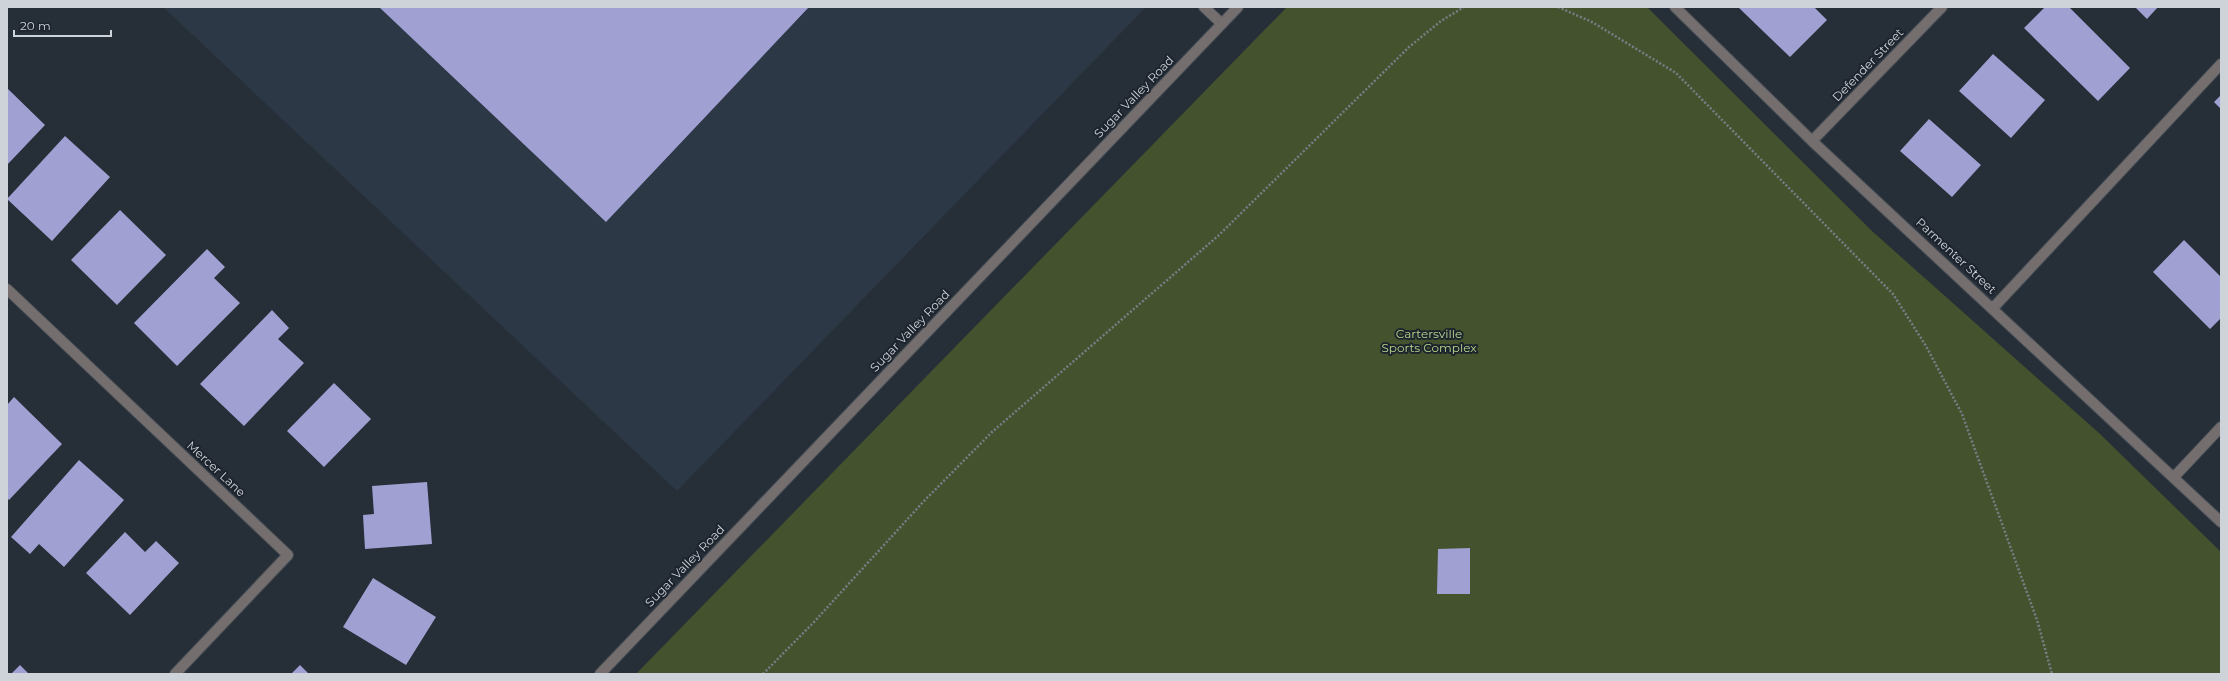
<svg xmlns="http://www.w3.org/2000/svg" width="2228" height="681" font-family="Montserrat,sans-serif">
<rect width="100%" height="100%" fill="#262e37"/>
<path fill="#2c3846" d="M 163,7 L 1146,7 L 677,491 Z"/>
<path fill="#44532e" d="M 1287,7 L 1647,7 L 1873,232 L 2099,433 L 2221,552 L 2221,674 L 636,674 Z"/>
<path fill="#a1a0d3" d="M 379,7 L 809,7 L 606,222 Z
M 1738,7 L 1814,7 L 1827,20 L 1790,57 Z
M 2045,7 L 2069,7 L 2130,68 L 2098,101 L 2024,28 Z
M 2135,7 L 2158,7 L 2147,19 Z
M 1993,54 L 2045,100 L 2011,138 L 1959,91 Z
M 7,88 L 45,125 L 7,165 Z
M 2221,95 L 2221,109 L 2214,102 Z
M 1929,119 L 1981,165 L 1952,197 L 1900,151 Z
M 65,136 L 110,177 L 52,241 L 7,199 Z
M 120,210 L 166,255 L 117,305 L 71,260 Z
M 2184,240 L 2221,277 L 2221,318 L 2210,329 L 2153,272 Z
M 207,249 L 225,267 L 214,278 L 240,303 L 177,366 L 134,323 Z
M 272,310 L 289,328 L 278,339 L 304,363 L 244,426 L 200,384 Z
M 334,383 L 371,419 L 324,467 L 287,431 Z
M 14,397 L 62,444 L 9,500 L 7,498 L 7,405 Z
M 79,460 L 124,500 L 64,567 L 39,544 L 30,554 L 11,537 Z
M 427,482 L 432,544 L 365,549 L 363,515 L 374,514 L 372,486 Z
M 125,532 L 145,552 L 156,541 L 179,563 L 130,615 L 86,573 Z
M 1470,548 L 1470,594 L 1437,594 L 1438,549 Z
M 373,578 L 436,617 L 406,665 L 343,627 Z
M 20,665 L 29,674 L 11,674 Z
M 300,665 L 309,674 L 291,674 Z"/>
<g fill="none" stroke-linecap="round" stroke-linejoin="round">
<g stroke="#444c54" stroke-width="12">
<path id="minor" d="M 1204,7 L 1222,24
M 1675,7 L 1812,141 L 2221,522
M 1812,141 L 1942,7
M 7,289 L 288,555 L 175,674
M 1993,308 L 2221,64
M 2174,477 L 2221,427
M 600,674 L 1238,7"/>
</g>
<path stroke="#787e86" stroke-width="2.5" stroke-dasharray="2 2" stroke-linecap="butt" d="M 1558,7 L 1592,22 L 1676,73 L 1893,294 L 1926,346 L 1962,414 L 2037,620 L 2052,674
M 763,674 L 814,622 L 924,501 L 992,432 L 1218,236 L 1409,47 L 1441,21 L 1464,7"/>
<use href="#minor" stroke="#756e6e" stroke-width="10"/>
</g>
<g text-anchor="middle" stroke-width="4" stroke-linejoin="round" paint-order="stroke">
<g font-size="12" fill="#ced2d9" stroke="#1d242d">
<text transform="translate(1868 65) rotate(-46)" y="4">Defender Street</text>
<text transform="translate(1134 97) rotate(-46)" y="4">Sugar Valley Road</text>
<text transform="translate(1956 256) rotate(43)" y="4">Parmenter Street</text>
<text transform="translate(910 331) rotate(-46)" y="4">Sugar Valley Road</text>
<text transform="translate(216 469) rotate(43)" y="4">Mercer Lane</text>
<text transform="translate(685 566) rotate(-46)" y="4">Sugar Valley Road</text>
</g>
<g font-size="12" fill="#b8d88e" stroke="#1d242d">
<text x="1429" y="338">Cartersville<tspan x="1429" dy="14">Sports Complex</tspan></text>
</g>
</g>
<rect width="2228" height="681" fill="none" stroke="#ced2d9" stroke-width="16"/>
<path d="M14 30v6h97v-6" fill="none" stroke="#ced2d9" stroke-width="2"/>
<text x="20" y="30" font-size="12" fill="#ced2d9" stroke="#1d242d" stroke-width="3" paint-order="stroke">20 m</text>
</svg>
